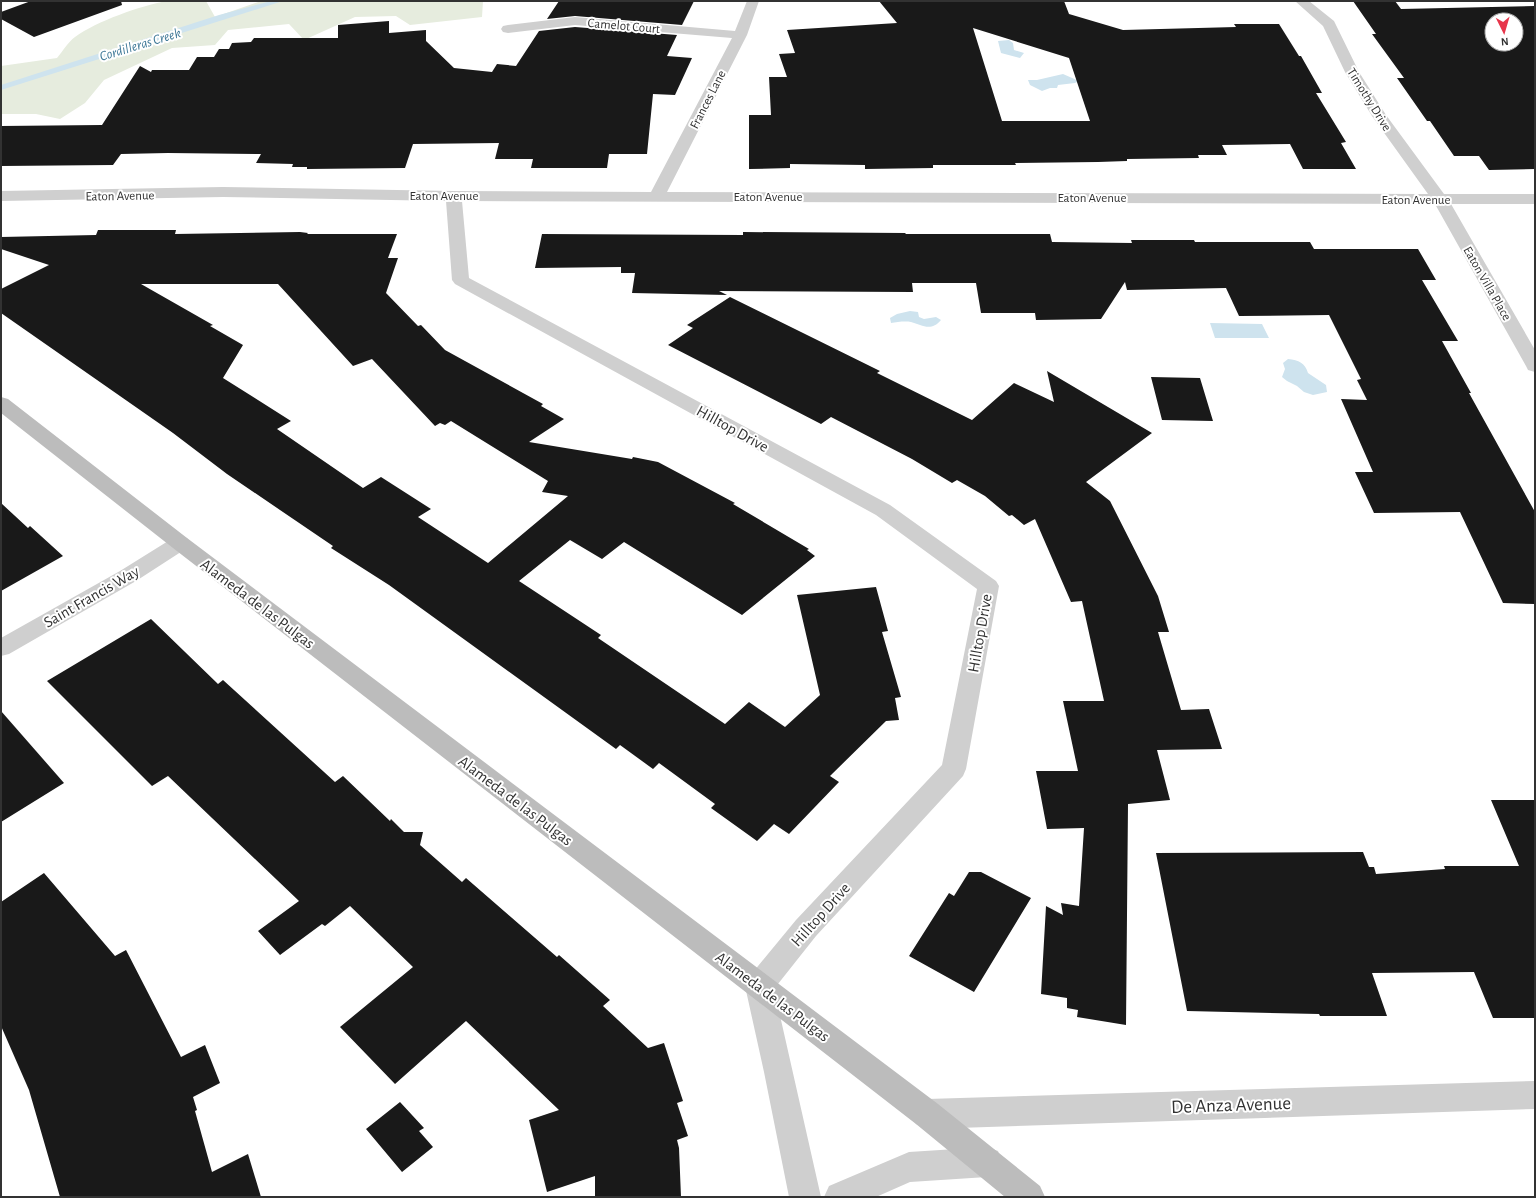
<svg xmlns="http://www.w3.org/2000/svg" width="1536" height="1198" font-family="'Alegreya Sans',sans-serif">
<rect width="100%" height="100%" fill="#fff"/>
<path fill="#e6ecde" d="M 167,1 L 206,1 L 215,17 L 261,1 L 483,1 L 482,17 L 410,25 L 396,16 L 355,17 L 304,40 L 289,24 L 228,30 L 215,45 L 172,48 L 104,80 L 85,103 L 60,119 L 36,114 L 1,114 L 1,66 L 57,58 C 63,51 68,42 75,37 C 97,21 140,6 167,1 Z"/>
<path fill="#cee3ee" d="M 1009,40 L 1013,43 L 1014,50 L 1024,53 L 1020,58 L 1001,53 L 998,41 Z
M 1063,74 L 1079,81 L 1075,83 L 1058,85 L 1057,88 L 1050,88 L 1042,91 L 1030,85 L 1028,80 L 1037,80 Z
M 910,311 L 918,312 L 919,317 L 924,319 L 936,317 L 941,320 C 931,332 922,325 911,322 C 905,321 897,322 891,323 L 890,318 L 897,314 Z
M 1210,323 L 1262,324 L 1269,338 L 1215,338 Z
M 1288,359 C 1299,360 1305,363 1308,373 L 1326,385 L 1327,392 L 1313,395 L 1304,392 L 1297,386 L 1287,381 L 1282,377 L 1285,369 L 1283,363 Z"/>
<g fill="none" stroke-linecap="round" stroke-linejoin="round">
<path fill="#cee3ee" fill-rule="evenodd" d="M 271,1 L 283,1 L 1,90 L 1,85 L 219,15 Z"/>
</g>
<path fill="#191919" fill-rule="evenodd" d="M 31,1 L 121,1 L 122,5 L 34,37 L 1,19 L 1,12 Z
M 559,1 L 694,1 L 682,25 L 575,16 L 547,19 Z
M 879,1 L 1064,1 L 1069,14 L 1123,30 L 1236,27 L 1234,24 L 1279,24 L 1299,56 L 1301,56 L 1322,93 L 1316,93 L 1346,142 L 1341,143 L 1356,169 L 1303,169 L 1290,144 L 1222,145 L 1227,155 L 1198,155 L 1199,158 L 1127,159 L 1127,161 L 1098,162 L 1015,163 L 1016,165 L 933,165 L 933,168 L 865,169 L 865,165 L 790,164 L 790,168 L 749,169 L 749,115 L 771,115 L 769,77 L 787,77 L 779,54 L 795,53 L 787,30 L 897,23 ZM 973,28 L 1069,58 L 1090,121 L 1002,121 Z
M 1353,1 L 1395,1 L 1401,9 L 1535,6 L 1535,169 L 1489,170 L 1479,156 L 1454,156 L 1430,121 L 1427,121 L 1397,78 L 1404,78 L 1372,34 L 1376,34 ZM 1492,20 L 1516,20 L 1516,44 L 1492,44 Z
M 389,21 L 389,33 L 426,30 L 426,41 L 454,68 L 492,72 L 497,64 L 516,66 L 539,31 L 575,27 L 677,35 L 667,56 L 692,58 L 675,95 L 653,94 L 647,154 L 609,154 L 607,168 L 531,168 L 533,159 L 495,159 L 499,143 L 413,144 L 405,168 L 307,169 L 307,167 L 292,167 L 293,164 L 256,163 L 261,154 L 168,153 L 121,154 L 113,165 L 1,166 L 1,126 L 102,125 L 140,66 L 151,72 L 152,70 L 189,70 L 197,57 L 214,57 L 219,49 L 229,49 L 232,43 L 251,42 L 254,38 L 338,38 L 338,25 Z
M 98,230 L 176,230 L 175,234 L 300,232 L 308,233 L 307,234 L 397,234 L 388,258 L 398,258 L 386,293 L 418,326 L 421,325 L 445,350 L 543,404 L 541,406 L 564,419 L 529,442 L 632,459 L 633,457 L 658,462 L 735,503 L 733,504 L 809,549 L 807,550 L 815,556 L 742,615 L 624,542 L 602,559 L 570,540 L 519,581 L 601,635 L 598,638 L 725,724 L 749,702 L 785,727 L 820,695 L 797,595 L 876,587 L 888,631 L 882,632 L 901,697 L 895,698 L 899,720 L 886,721 L 830,776 L 839,782 L 789,834 L 774,824 L 757,841 L 711,808 L 715,804 L 659,763 L 653,769 L 620,745 L 616,749 L 389,585 L 331,548 L 333,546 L 227,474 L 173,433 L 1,313 L 1,289 L 49,265 L 1,249 L 1,237 L 96,235 ZM 141,284 L 278,284 L 353,366 L 372,359 L 435,426 L 440,423 L 445,425 L 451,421 L 548,481 L 542,492 L 568,496 L 488,563 L 418,517 L 431,509 L 381,477 L 363,488 L 277,429 L 291,421 L 223,378 L 243,345 L 210,326 L 213,325 Z
M 743,232 L 905,233 L 906,234 L 1050,234 L 1052,242 L 1132,243 L 1131,240 L 1194,240 L 1195,242 L 1310,242 L 1314,249 L 1418,249 L 1436,280 L 1422,280 L 1458,341 L 1442,341 L 1471,393 L 1469,393 L 1535,512 L 1535,604 L 1503,603 L 1460,512 L 1374,513 L 1355,472 L 1373,472 L 1341,399 L 1367,400 L 1357,380 L 1361,379 L 1329,315 L 1239,316 L 1226,288 L 1127,290 L 1125,282 L 1101,319 L 1036,320 L 1035,313 L 981,313 L 976,283 L 912,283 L 913,292 L 719,291 L 727,295 L 632,293 L 635,273 L 621,273 L 621,267 L 535,268 L 542,234 L 743,235 Z
M 730,297 L 880,371 L 877,373 L 972,420 L 1014,383 L 1054,402 L 1047,371 L 1152,433 L 1086,482 L 1110,501 L 1158,596 L 1169,632 L 1158,632 L 1181,710 L 1209,709 L 1222,749 L 1157,750 L 1170,800 L 1128,804 L 1126,1025 L 1077,1017 L 1078,1010 L 1067,1008 L 1067,998 L 1041,994 L 1046,906 L 1063,915 L 1061,903 L 1079,906 L 1084,828 L 1047,829 L 1036,771 L 1078,771 L 1063,701 L 1104,701 L 1082,601 L 1071,602 L 1035,519 L 1024,525 L 1012,515 L 1009,516 L 985,496 L 957,480 L 952,483 L 912,459 L 831,417 L 821,424 L 668,345 L 693,328 L 687,325 Z
M 1151,377 L 1200,378 L 1213,421 L 1162,420 Z
M 1,503 L 28,528 L 30,526 L 63,556 L 1,591 Z
M 151,619 L 218,684 L 223,680 L 335,782 L 343,776 L 390,821 L 391,819 L 404,832 L 423,832 L 420,845 L 462,882 L 466,878 L 557,957 L 559,955 L 610,1000 L 603,1006 L 648,1048 L 664,1043 L 683,1101 L 677,1103 L 688,1136 L 677,1140 L 679,1148 L 681,1197 L 595,1197 L 595,1176 L 547,1192 L 529,1120 L 559,1110 L 466,1021 L 395,1084 L 340,1027 L 413,967 L 350,906 L 325,926 L 322,924 L 280,955 L 258,931 L 299,901 L 168,776 L 152,786 L 47,681 Z
M 1,711 L 64,783 L 1,822 Z
M 1491,800 L 1535,800 L 1535,1018 L 1493,1018 L 1474,972 L 1372,973 L 1387,1016 L 1320,1016 L 1319,1014 L 1187,1011 L 1156,853 L 1363,852 L 1369,867 L 1374,867 L 1376,874 L 1445,869 L 1444,866 L 1519,866 Z
M 969,872 L 981,872 L 1031,898 L 974,992 L 909,956 L 949,893 L 954,896 Z
M 44,873 L 115,956 L 126,950 L 181,1057 L 205,1045 L 220,1083 L 193,1097 L 197,1110 L 195,1111 L 212,1172 L 248,1154 L 261,1197 L 60,1197 L 29,1090 L 1,1026 L 1,902 Z
M 400,1102 L 424,1128 L 419,1131 L 433,1147 L 402,1172 L 366,1129 Z"/>
<g fill="none" stroke-linecap="round" stroke-linejoin="round">
<path fill="#cfcfcf" fill-rule="evenodd" d="M 747,1 L 759,1 L 747,35 L 667,192 L 1428,194 L 1372,116 L 1345,72 L 1323,26 L 1295,1 L 1309,1 L 1334,21 L 1359,72 L 1386,115 L 1444,194 L 1535,194 L 1535,204 L 1451,204 L 1535,350 L 1535,372 L 1528,370 L 1526,366 L 1435,204 L 462,201 L 469,278 L 890,505 L 996,581 L 999,586 L 966,769 L 963,776 L 816,936 L 774,989 L 821,1197 L 789,1197 L 764,1072 L 745,986 L 749,977 L 796,920 L 942,765 L 977,589 L 876,515 L 455,284 L 452,280 L 446,201 L 223,197 L 1,201 L 1,191 L 223,187 L 454,191 L 651,192 L 732,38 L 575,25 L 508,33 L 503,32 L 501,29 L 503,26 L 508,25 L 575,17 L 735,31 Z
M 180,536 L 187,538 L 191,543 L 187,548 L 136,581 L 9,654 L 1,656 L 1,638 L 120,571 L 173,538 Z
M 1535,1081 L 1535,1109 L 927,1129 L 916,1124 L 912,1114 L 916,1104 L 927,1099 Z
M 987,1147 L 998,1151 L 1002,1162 L 998,1173 L 987,1177 L 910,1182 L 876,1197 L 824,1197 L 829,1186 L 909,1152 Z"/>
<path fill="#bcbcbc" fill-rule="evenodd" d="M 1,397 L 8,399 L 187,538 L 938,1104 L 1040,1186 L 1045,1197 L 1005,1197 L 916,1124 L 173,548 L 1,413 Z"/>
</g>
<g text-anchor="middle" stroke-width="4" stroke-linejoin="round" paint-order="stroke">
<g font-size="13" fill="#323232" stroke="#fff">
<text transform="translate(624 25) rotate(5)" y="5">Camelot Court</text>
<text transform="translate(707 99) rotate(-63)" y="5">Frances Lane</text>
<text transform="translate(1370 99) rotate(58)" y="5">Timothy Drive</text>
<text transform="translate(120 195) rotate(-1)" y="5">Eaton Avenue</text>
<text x="444" y="200">Eaton Avenue</text>
<text x="768" y="201">Eaton Avenue</text>
<text x="1092" y="202">Eaton Avenue</text>
<text x="1416" y="204">Eaton Avenue</text>
<text transform="translate(1488 283) rotate(60)" y="5">Eaton Villa Place</text>
</g>
<g font-size="14" font-style="italic" fill="#3e7897" stroke="#fff">
<text transform="translate(140 44) rotate(-17)" y="5">Cordilleras Creek</text>
</g>
<g font-size="16" fill="#323232" stroke="#fff">
<text transform="translate(733 428) rotate(29)" y="6">Hilltop Drive</text>
<text transform="translate(91 596) rotate(-30)" y="6">Saint Francis Way</text>
<text transform="translate(258 603) rotate(37)" y="6">Alameda de las Pulgas</text>
<text transform="translate(979 633) rotate(-80)" y="6">Hilltop Drive</text>
<text transform="translate(516 800) rotate(37)" y="6">Alameda de las Pulgas</text>
<text transform="translate(820 914) rotate(-48)" y="6">Hilltop Drive</text>
<text transform="translate(773 996) rotate(37)" y="6">Alameda de las Pulgas</text>
</g>
<g font-size="19" fill="#323232" stroke="#fff">
<text transform="translate(1231 1104) rotate(-2)" y="7">De Anza Avenue</text>
</g>
</g>
<rect width="1536" height="1198" fill="none" stroke="#323232" stroke-width="4"/>
<g transform="translate(1504 32) rotate(175)"><circle r="19" fill="#ffffff" stroke="#adadad"/>
<path d="M0-3L7 15L0 10L-7 15Z" fill="#e7364b"/>
<text y="-6" font-size="11" font-weight="bold" text-anchor="middle" fill="#323232">N</text>
</g>
</svg>
